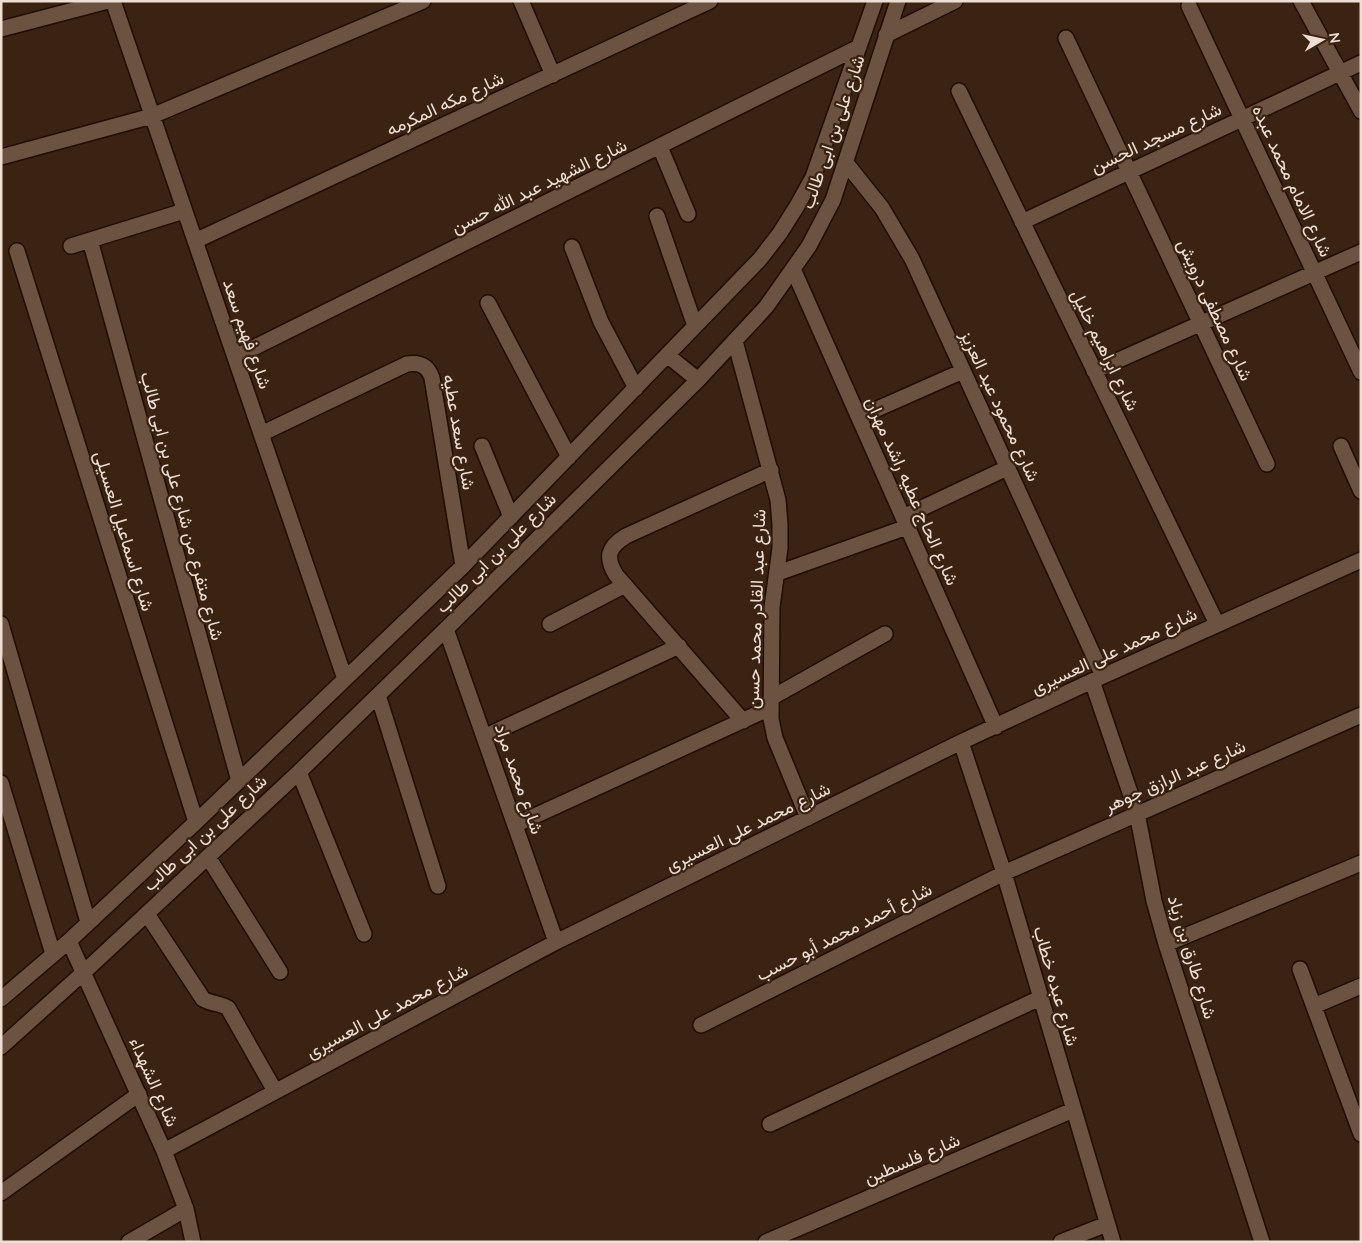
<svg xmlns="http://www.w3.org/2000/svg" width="1362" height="1243" font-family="Mulish,Vazirmatn,sans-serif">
<rect width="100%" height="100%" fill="#3b2313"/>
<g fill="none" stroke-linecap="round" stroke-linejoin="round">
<g stroke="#210c00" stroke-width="18">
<path id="minor" d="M 113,1 L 345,679
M 521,1 L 553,75
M 1301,1 L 1361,111
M 1189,6 L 1361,372
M 1,29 L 108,1
M 886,35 L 955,1
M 1066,38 L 1267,464
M 959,91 L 1217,624
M 660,147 L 688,214
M 1,157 L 152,116 L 423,1
M 846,163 L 882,208 L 912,259 L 1103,676
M 657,216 L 695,326
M 1022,222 L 1361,63
M 90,240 L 239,781
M 195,241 L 710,1
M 71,246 L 184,211
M 572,247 L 601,322 L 636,388
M 17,251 L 196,822
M 793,269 L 996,727
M 488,303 L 569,457
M 735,341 L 778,500 L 780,524 L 780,548 L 772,607 L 771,719 L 775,738 L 808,818
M 667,355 L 698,380
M 235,357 L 859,47
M 1094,371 L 1361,252
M 859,417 L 963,371
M 261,434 L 407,364 C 420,362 428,366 432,378 L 463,566
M 482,446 L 511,517
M 1341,446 L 1361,491
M 903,517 L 1007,468
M 778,573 L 907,527
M 1,624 L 88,922
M 550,624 L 625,585
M 446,629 L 556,942
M 1092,681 L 1137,813 L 1154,901 L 1166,944 L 1262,1242
M 378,695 L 438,886
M 771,698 L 885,634
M 743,721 L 616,575 C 605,557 608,547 626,536 L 771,470
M 484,737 L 679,646
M 961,742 L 1004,873 L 1113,1242
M 299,772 L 364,934
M 1,783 L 53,954
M 515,825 L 770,708
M 208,857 L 280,972
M 147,914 L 203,999 C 211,1004 220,1003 228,1008 L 275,1091
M 69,941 L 164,1151 L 186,1209 L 193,1242
M 1166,944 L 1361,863
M 1300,969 L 1361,1134
M 1,999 L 69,941 L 196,822 L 463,566 L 760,259 L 780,233 L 797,206 L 813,177 L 875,1
M 1314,1006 L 1361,986
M 701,1025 L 1004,873 L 1361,715
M 1,1047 L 83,973 L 299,772 L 446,629 L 698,380 L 766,307 L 809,246 L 833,200 L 898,1
M 770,1124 L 1040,998
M 164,1151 L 556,942 L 961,742 L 1092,681 L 1361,560
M 1,1193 L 139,1094
M 129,1242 L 186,1209
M 766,1242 L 1073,1110
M 1061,1242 L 1107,1224"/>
</g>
<use href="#minor" stroke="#6c5240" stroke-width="15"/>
</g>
<g text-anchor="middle" stroke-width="4.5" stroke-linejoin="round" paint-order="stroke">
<g font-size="18" fill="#eeded4" stroke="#3b2313">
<text transform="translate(445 104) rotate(-25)" y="6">شارع مكه المكرمه</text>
<text transform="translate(833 132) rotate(-71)" y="6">شارع على بن ابى طالب</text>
<text transform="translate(1156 138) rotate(-25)" y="6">شارع مسجد الحسن</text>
<text transform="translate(1292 181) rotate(65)" y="6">شارع الامام محمد عبده</text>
<text transform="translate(539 186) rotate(-26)" y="6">شارع الشهيد عبد الله حسن</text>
<text transform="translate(1215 310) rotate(65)" y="6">شارع مصطفى درويش</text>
<text transform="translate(247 334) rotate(71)" y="6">شارع فهيم سعد</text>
<text transform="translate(1105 350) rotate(64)" y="6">شارع ابراهيم خليل</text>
<text transform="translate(1000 406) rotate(65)" y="6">شارع محمود عبد العزيز</text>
<text transform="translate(459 432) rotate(80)" y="6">شارع سعد عطيه</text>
<text transform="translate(912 491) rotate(66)" y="6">شارع الحاج عطيه راشد مهران</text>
<text transform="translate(182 506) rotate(75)" y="6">شارع متفرع من شارع على بن ابى طالب</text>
<text transform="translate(124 531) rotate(73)" y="6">شارع اسماعيل العسيلى</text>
<text transform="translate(496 553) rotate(-45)" y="6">شارع على بن ابى طالب</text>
<text transform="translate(756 609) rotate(-88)" y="6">شارع عبد القادر محمد حسن</text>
<text transform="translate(1114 651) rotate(-25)" y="6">شارع محمد على العسيرى</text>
<text transform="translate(1175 776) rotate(-24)" y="6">شارع عبد الرازق جوهر</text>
<text transform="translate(519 779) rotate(71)" y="6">شارع محمد مراد</text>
<text transform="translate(748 827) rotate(-26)" y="6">شارع محمد على العسيرى</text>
<text transform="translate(205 833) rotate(-43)" y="6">شارع على بن ابى طالب</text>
<text transform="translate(844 932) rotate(-27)" y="6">شارع أحمد محمد أبو حسب</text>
<text transform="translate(1192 957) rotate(73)" y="6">شارع طارق بن زياد</text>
<text transform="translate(1056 986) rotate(74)" y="6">شارع عبده خطاب</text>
<text transform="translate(387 1011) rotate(-28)" y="6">شارع محمد على العسيرى</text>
<text transform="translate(154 1082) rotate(66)" y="6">شارع الشهداء</text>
<text transform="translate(912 1159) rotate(-23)" y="6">شارع فلسطين</text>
</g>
</g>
<rect width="1362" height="1243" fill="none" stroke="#eeded4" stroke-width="5"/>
<g transform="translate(1322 40) rotate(81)" stroke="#3b2313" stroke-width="4" paint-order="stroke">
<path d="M0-4L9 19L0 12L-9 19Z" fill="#eeded4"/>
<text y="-8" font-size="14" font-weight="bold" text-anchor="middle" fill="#eeded4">N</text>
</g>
</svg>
